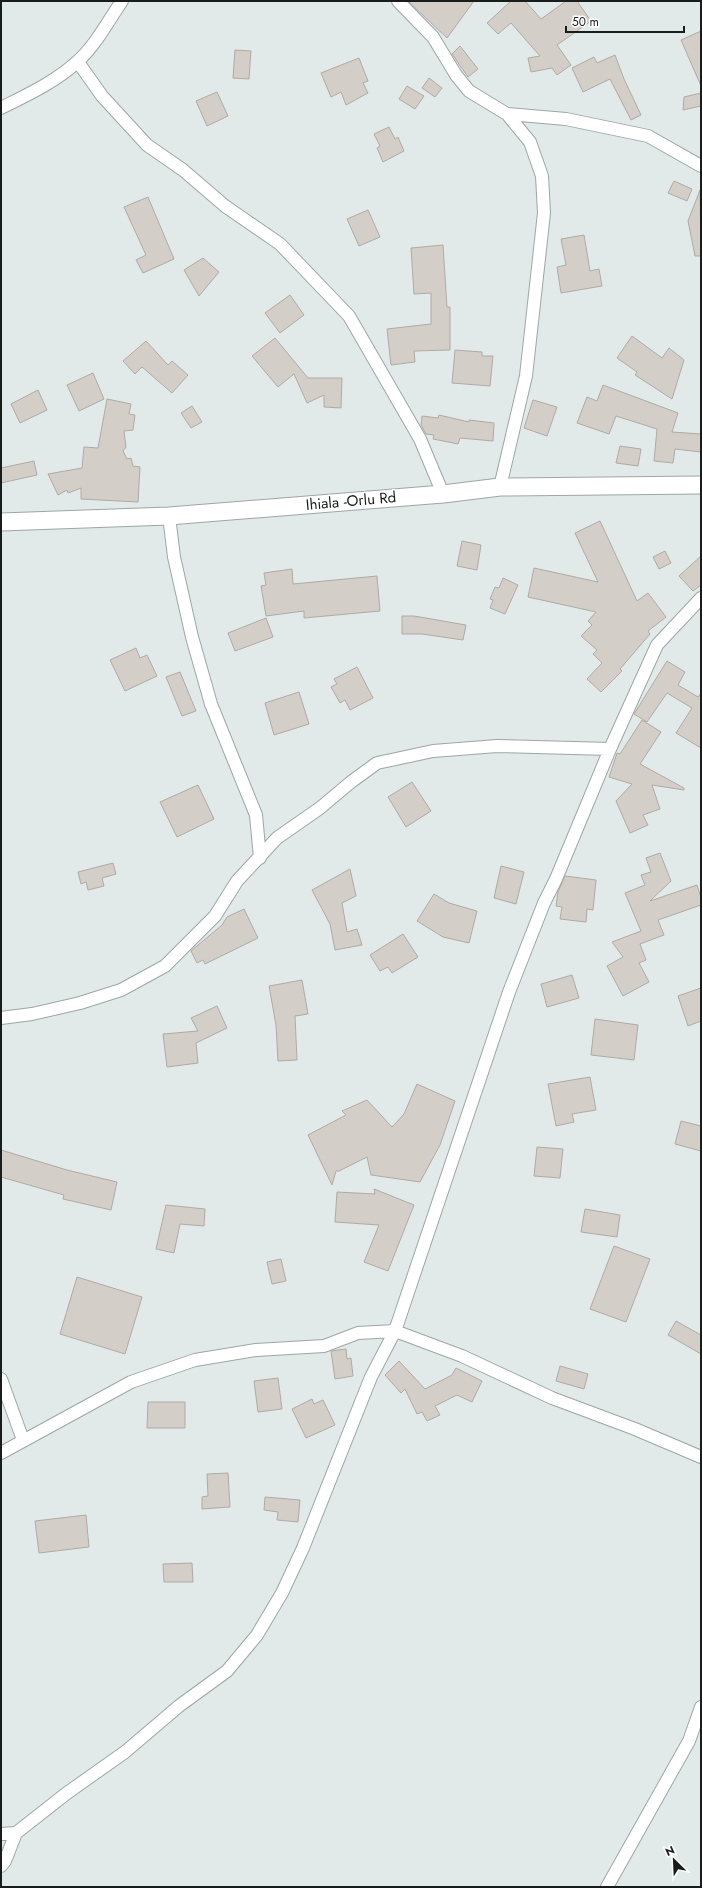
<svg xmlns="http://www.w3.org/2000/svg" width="702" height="1888" font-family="Jost,sans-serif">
<rect width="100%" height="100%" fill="#e1eae8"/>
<path fill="#d4cec9" stroke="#b0aaa6" d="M 408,1 L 474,1 L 447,38 Z
M 511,1 L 525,1 L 541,19 L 566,1 L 577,1 L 591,21 L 557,45 L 571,65 L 557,75 L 552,68 L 531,72 L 528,58 L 540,56 L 511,23 L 498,34 L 487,23 Z
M 701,31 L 701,86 L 681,40 Z
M 460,46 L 478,69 L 468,77 L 452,54 Z
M 235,50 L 251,51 L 249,79 L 233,78 Z
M 615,55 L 624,79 L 641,115 L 631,120 L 610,79 L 583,92 L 572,68 L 594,57 L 597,63 Z
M 359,58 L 368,81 L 363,83 L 368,93 L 346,105 L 341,92 L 331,97 L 321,73 Z
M 429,78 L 442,88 L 435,97 L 422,88 Z
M 407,86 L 424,96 L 415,109 L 399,99 Z
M 217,92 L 228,116 L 207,126 L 196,101 Z
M 701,93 L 701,106 L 683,110 L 684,97 Z
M 389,127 L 395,139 L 398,137 L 404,151 L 383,162 L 377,148 L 380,146 L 374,134 Z
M 674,181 L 692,189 L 687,201 L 668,193 Z
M 700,190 L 701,256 L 695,256 L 688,221 Z
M 148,197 L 174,259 L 143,273 L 136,260 L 146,255 L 124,207 Z
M 368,210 L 380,237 L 359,246 L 347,219 Z
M 584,235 L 590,271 L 599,269 L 602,286 L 561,293 L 557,267 L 566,265 L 561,239 Z
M 443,245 L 447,307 L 450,307 L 450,350 L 414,351 L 415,362 L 391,365 L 387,329 L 431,324 L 431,293 L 414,294 L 411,248 Z
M 203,258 L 219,272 L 199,296 L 184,270 Z
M 290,295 L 304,315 L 280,333 L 265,313 Z
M 632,336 L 662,358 L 669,348 L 684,360 L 672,399 L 635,375 L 637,372 L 617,358 Z
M 275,338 L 308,378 L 342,378 L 341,408 L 324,407 L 324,395 L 307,403 L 294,374 L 278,387 L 252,356 Z
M 146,341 L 168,365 L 172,361 L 188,375 L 172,393 L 142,367 L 135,374 L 123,361 Z
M 455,350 L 482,352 L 482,356 L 493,356 L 490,386 L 452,383 Z
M 93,373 L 104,399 L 79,411 L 67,385 Z
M 603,385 L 678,413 L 672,432 L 701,434 L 701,452 L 675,449 L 673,463 L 654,461 L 657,429 L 616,416 L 609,434 L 577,423 L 587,397 L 597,401 Z
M 38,390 L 47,410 L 20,423 L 11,404 Z
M 107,399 L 131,404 L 129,414 L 135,415 L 133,430 L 124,431 L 126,447 L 123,451 L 127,459 L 131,458 L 133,466 L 140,467 L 138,502 L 81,499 L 81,488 L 68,493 L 67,490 L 58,495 L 48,474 L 82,468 L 84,447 L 98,448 Z
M 533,400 L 557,407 L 547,436 L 524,428 Z
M 192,406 L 202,422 L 191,428 L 181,413 Z
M 439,415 L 469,422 L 469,420 L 494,423 L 493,441 L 460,438 L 458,444 L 433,439 L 434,435 L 426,434 L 421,425 L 422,416 L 438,418 Z
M 620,446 L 641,449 L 638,466 L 616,463 Z
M 34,461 L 37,475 L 1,483 L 1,468 Z
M 600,521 L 637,601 L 648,593 L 666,617 L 648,631 L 650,634 L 620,669 L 622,671 L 601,692 L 587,679 L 602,663 L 593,654 L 597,650 L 581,636 L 592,625 L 588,621 L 596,612 L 528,597 L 534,568 L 598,582 L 575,533 Z
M 462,541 L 481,545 L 477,570 L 457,566 Z
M 665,551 L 671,563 L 659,569 L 653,557 Z
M 701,556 L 701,585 L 693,591 L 679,576 Z
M 292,569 L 293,584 L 377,576 L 380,611 L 304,618 L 304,611 L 266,616 L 261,586 L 266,585 L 264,573 Z
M 503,578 L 518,585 L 505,614 L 490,608 L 493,600 L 490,599 L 495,587 L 499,588 Z
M 402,616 L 414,616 L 466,625 L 463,640 L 422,634 L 402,634 Z
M 266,618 L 273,637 L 235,651 L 228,633 Z
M 136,648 L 140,658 L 147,655 L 157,676 L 125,691 L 110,660 Z
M 667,661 L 685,672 L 678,685 L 698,697 L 701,693 L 701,748 L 676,733 L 692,708 L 667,693 L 647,722 L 634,714 Z
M 357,667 L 373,698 L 350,710 L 345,700 L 340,703 L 331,687 L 337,684 L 334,679 Z
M 180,672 L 196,711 L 182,716 L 166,677 Z
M 299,692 L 309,724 L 274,735 L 265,703 Z
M 642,720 L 661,732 L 640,764 L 684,788 L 684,790 L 652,785 L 660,809 L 643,815 L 648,825 L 630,833 L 616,801 L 632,784 L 609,777 L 617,753 L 620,754 Z
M 412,782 L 431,811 L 406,827 L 388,797 Z
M 198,785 L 214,819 L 177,837 L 160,802 Z
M 660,853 L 671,881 L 650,901 L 697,885 L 701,898 L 701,905 L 658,920 L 664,935 L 640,944 L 646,960 L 639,963 L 649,982 L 623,996 L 607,966 L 623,957 L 612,942 L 641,931 L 625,893 L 645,885 L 641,875 L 651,872 L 646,858 Z
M 113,863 L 116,874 L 102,878 L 104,886 L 88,890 L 86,882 L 81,884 L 78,872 Z
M 501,866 L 524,872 L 516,904 L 494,898 Z
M 350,869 L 356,896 L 342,903 L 347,932 L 357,929 L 362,945 L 335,950 L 330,924 L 312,890 Z
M 565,876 L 596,880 L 593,910 L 587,909 L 586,922 L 560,919 L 562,907 L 556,906 L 558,892 Z
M 434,894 L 449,903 L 477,911 L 469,943 L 443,937 L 417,921 Z
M 244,909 L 258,938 L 205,964 L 203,960 L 197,963 L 191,951 L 222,925 L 227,917 Z
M 403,934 L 418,957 L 392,973 L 388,967 L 380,971 L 370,955 Z
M 572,975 L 579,998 L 547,1007 L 541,984 Z
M 302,980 L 308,1014 L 295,1016 L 297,1060 L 278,1061 L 276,1025 L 269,986 Z
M 701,988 L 701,1021 L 688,1026 L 678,996 Z
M 217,1006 L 227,1028 L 196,1043 L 198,1063 L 167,1067 L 163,1034 L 198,1031 L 191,1018 Z
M 595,1019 L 638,1025 L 634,1060 L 591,1055 Z
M 590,1077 L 596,1110 L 572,1114 L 574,1122 L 556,1126 L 548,1084 Z
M 417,1084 L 455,1101 L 440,1145 L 420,1182 L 371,1175 L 367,1157 L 339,1171 L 336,1171 L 332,1185 L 308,1135 L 346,1115 L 342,1111 L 367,1100 L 392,1127 L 404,1114 Z
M 681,1121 L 701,1126 L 701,1151 L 675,1144 Z
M 537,1147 L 563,1149 L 560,1178 L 534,1176 Z
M 1,1150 L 67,1170 L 117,1182 L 111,1210 L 63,1199 L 64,1195 L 1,1177 Z
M 374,1189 L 414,1205 L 388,1271 L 364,1262 L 379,1225 L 335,1222 L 337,1192 L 375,1194 Z
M 166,1205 L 205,1209 L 204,1226 L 180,1224 L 174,1253 L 156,1249 Z
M 585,1209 L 620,1215 L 617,1237 L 581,1232 Z
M 614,1246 L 650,1259 L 626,1322 L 590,1309 Z
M 281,1259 L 286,1281 L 272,1284 L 267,1262 Z
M 77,1277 L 142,1297 L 125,1354 L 60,1334 Z
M 676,1321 L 701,1335 L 701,1354 L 668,1335 Z
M 346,1349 L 347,1359 L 351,1358 L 353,1376 L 335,1379 L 331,1351 Z
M 399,1361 L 425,1389 L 452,1375 L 456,1368 L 482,1381 L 472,1402 L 457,1395 L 435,1406 L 440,1415 L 427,1421 L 422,1412 L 417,1414 L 405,1389 L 401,1393 L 385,1375 Z
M 560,1366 L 588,1374 L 584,1389 L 556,1381 Z
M 278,1378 L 282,1409 L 258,1412 L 254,1381 Z
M 312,1399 L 314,1404 L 323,1400 L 335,1425 L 306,1438 L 292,1409 Z
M 148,1402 L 185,1402 L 185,1428 L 147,1428 Z
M 228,1473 L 230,1507 L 202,1509 L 202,1497 L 208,1496 L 207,1474 Z
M 265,1497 L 300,1500 L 298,1522 L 277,1520 L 278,1512 L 264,1510 Z
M 86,1515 L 89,1547 L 39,1553 L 35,1521 Z
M 192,1563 L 193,1582 L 164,1582 L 163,1564 Z"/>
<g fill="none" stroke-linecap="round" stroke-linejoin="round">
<g stroke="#9ea6a5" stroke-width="14">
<path id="street" d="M 398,1 L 433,37 L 456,75 L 469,91 L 507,114 L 530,142 L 542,176 L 544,213 L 526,376 L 500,487
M 78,62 L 102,96 L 147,145 L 183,170 L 225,206 L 280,244 L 349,316 L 420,439 L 443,494
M 1,108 C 27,95 55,82 77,62 C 96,45 108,21 122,1
M 507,114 L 566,119 L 648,136 L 701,166
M 169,516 L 174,557 L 192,637 L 211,704 L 256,815 L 260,858
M 1,1018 L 32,1014 L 80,1003 L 121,990 L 165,966 L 215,916 L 237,881 L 277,838 L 320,808 L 351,782 L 377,763 L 433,751 L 497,746 L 610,749
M 1,1379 L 23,1440
M 1,1453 L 131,1382 L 195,1360 L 256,1350 L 324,1346 L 358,1333 L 395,1331 L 462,1356 L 552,1398 L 635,1429 L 701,1457
M 1,1834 L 16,1833
M 1,1866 L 5,1861 L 16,1833 L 67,1793 L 125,1752 L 179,1706 L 227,1671 L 257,1635 L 282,1593 L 303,1548 L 371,1377 L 395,1331 L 509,992 L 544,903 L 556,879 L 610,749 L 657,645 L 701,598
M 607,1887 L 689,1741 L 701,1707"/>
</g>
<g stroke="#9ea6a5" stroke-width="19">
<path id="secondary" d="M 1,522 L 169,516 L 443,494 L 500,487 L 701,485"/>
</g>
<use href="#street" stroke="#fff" stroke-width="12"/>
<use href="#secondary" stroke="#fff" stroke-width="17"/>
</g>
<g text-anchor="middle" stroke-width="3" stroke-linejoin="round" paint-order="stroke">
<g font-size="15" fill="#181c1b" stroke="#fff">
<text transform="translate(351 501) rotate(-5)" y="5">Ihiala -Orlu Rd</text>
</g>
</g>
<rect width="702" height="1888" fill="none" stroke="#181c1b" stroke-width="4"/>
<g transform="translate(674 1860) rotate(336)" stroke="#ffffff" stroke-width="3" paint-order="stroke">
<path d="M0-3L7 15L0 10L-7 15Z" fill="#181c1b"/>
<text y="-6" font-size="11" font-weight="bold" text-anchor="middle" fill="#181c1b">N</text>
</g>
<path d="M566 26v6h118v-6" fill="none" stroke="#181c1b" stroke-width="2"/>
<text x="572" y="26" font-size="12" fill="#181c1b" stroke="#ffffff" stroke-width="3" paint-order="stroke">50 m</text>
</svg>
